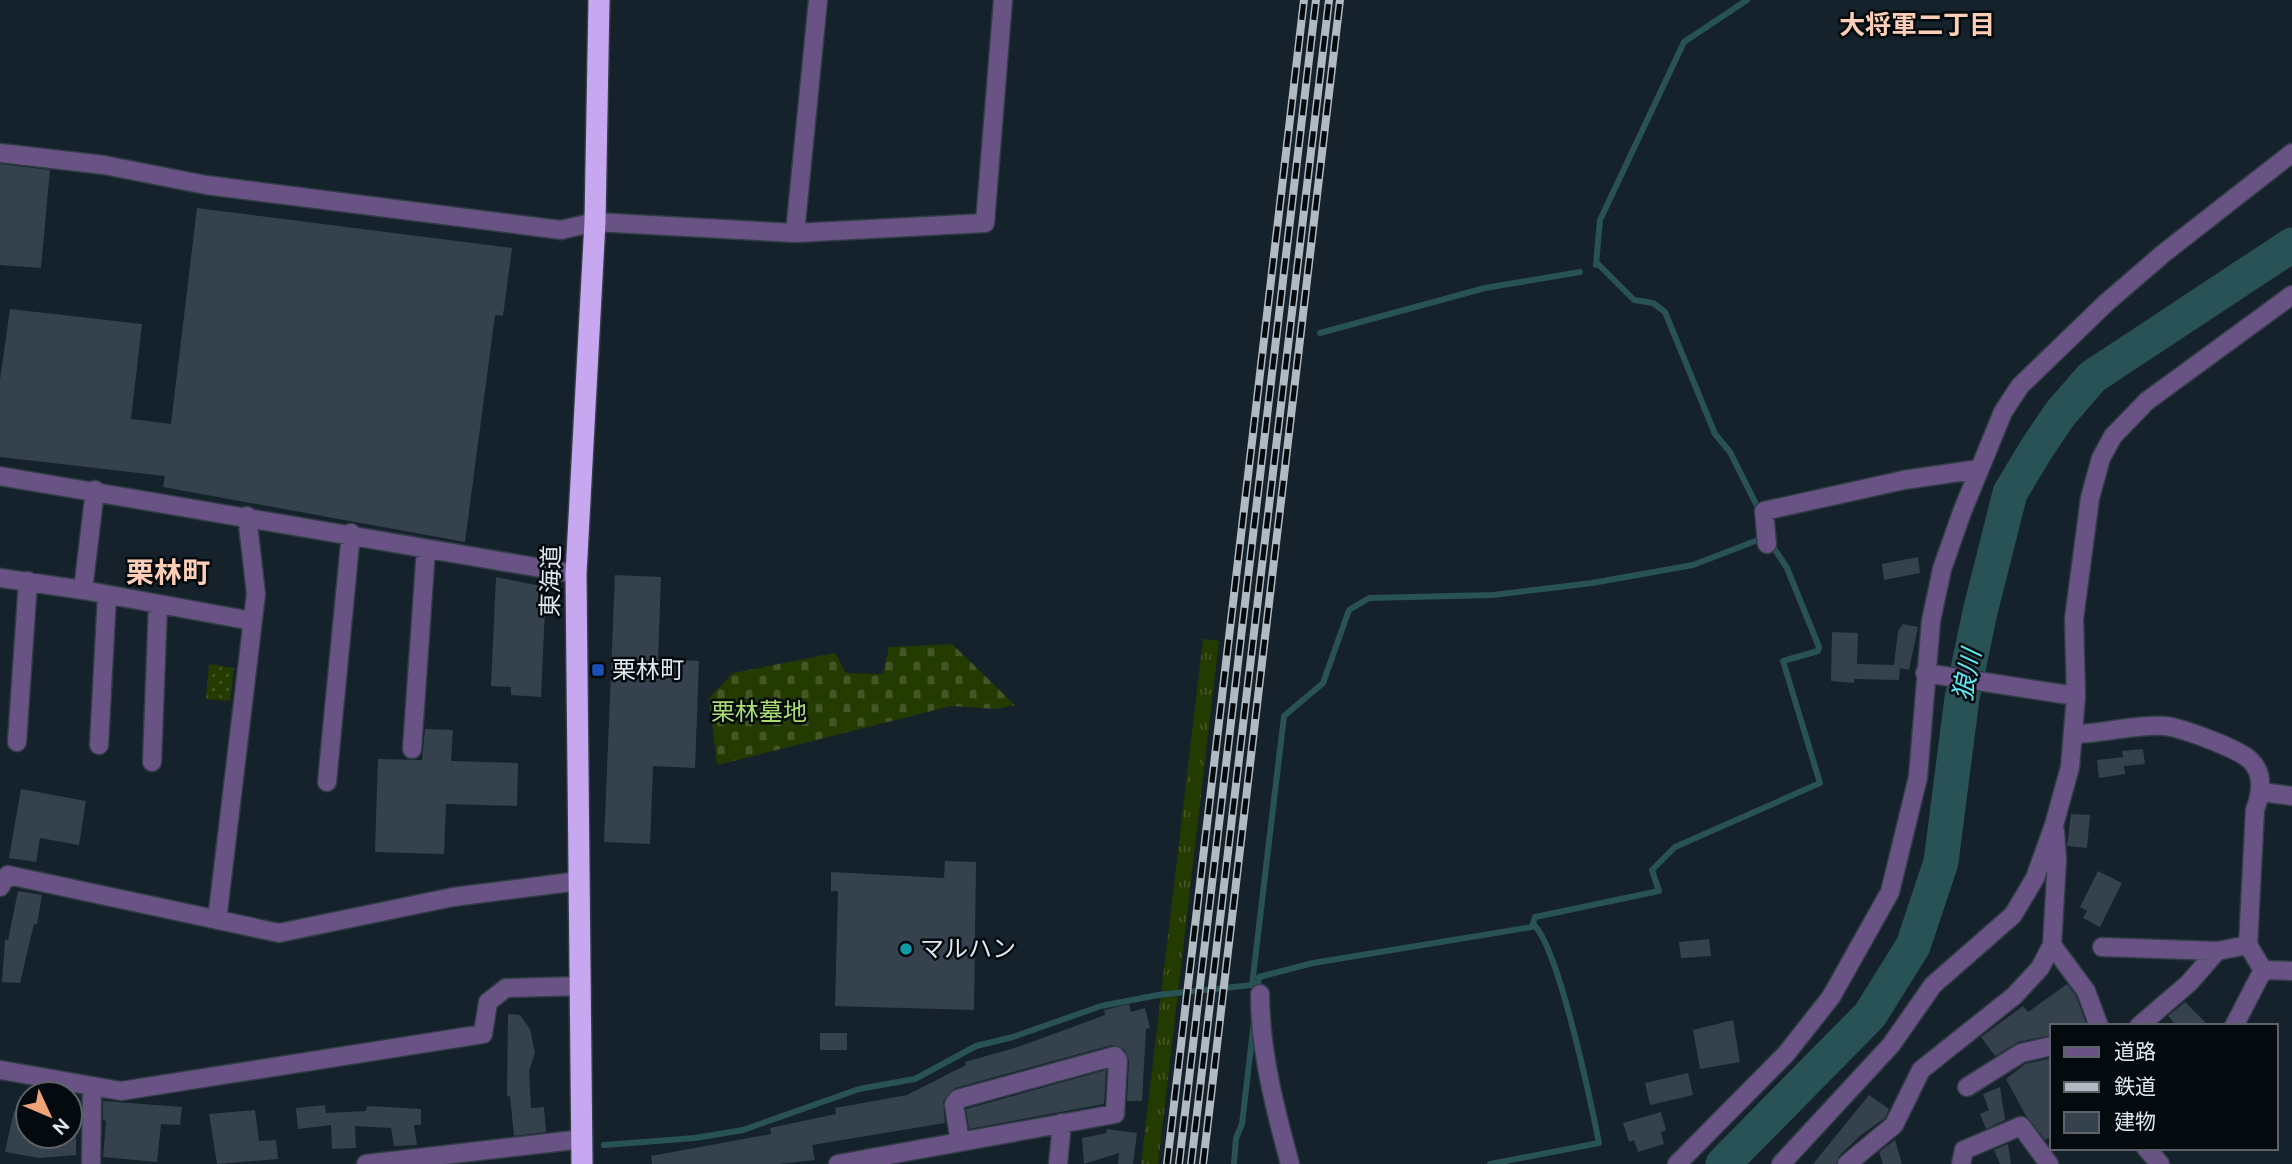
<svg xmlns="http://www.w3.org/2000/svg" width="2292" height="1164" font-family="'DM Sans','Noto Sans JP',sans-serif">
<defs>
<pattern id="grass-tufts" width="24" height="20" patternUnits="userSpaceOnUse" patternTransform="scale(1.75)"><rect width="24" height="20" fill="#233a01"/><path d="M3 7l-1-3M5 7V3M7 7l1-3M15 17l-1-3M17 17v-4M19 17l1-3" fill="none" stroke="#435626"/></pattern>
<pattern id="cemetery-stones" width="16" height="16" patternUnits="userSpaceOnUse" patternTransform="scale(1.75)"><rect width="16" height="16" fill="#233a01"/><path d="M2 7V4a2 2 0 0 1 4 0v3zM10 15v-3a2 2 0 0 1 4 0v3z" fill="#435626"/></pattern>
<pattern id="park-dots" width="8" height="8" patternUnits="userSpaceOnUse" patternTransform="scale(1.75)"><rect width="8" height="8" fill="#233a01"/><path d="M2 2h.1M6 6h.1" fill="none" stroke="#435626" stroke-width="1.8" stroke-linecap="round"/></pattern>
</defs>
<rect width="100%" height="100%" fill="#15212b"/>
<path fill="url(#grass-tufts)" d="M 1203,639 L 1219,641 L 1158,1164 L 1141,1164 Z"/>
<path fill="url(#cemetery-stones)" d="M 952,644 L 1015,705 L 995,709 L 951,706 L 717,765 L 709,698 L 733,673 L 835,653 L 846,673 L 883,674 L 889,647 Z"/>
<path fill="url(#park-dots)" d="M 209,664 L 234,668 L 230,701 L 206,699 Z"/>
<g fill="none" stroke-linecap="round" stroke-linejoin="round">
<path stroke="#285255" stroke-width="6" d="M 1598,264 L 1634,300 L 1653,303 L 1665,312 L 1715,434 L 1730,452 L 1760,512
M 1596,265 L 1600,220 L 1684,42 L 1747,0
M 1320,333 L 1485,288 L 1580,272
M 1257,993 L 1259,977 L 1313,963 L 1532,927 L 1535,917 L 1659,891 L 1652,870 L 1675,847 L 1820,783 L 1783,661 L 1818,651 L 1819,647 L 1787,568 L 1770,542
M 604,1145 L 695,1138 L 743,1130 L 859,1089 L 915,1079 L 976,1046 L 1013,1037 L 1101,1006 L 1158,995 L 1252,985 L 1284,716 L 1323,683 L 1349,610 L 1369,598 L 1493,595 L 1592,583 L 1693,565 L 1758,540 L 1762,536
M 1234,1164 L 1236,1138 L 1242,1124 L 1254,1021
M 1490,1164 L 1599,1143 C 1591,1103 1559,949 1534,925"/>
<path stroke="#285255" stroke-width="35" d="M 1723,1164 L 1870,1015 L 1913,946 L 1941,862 L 1962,698 L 1980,612 L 2010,493 L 2037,448 L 2060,414 L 2092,377 L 2292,245"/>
</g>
<path fill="#35424e" d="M 0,164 L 50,170 L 41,268 L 0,265 Z
M 197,208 L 512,248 L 503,316 L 495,315 L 465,542 L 163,487 L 165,476 L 0,457 L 0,380 L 10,309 L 142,324 L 131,419 L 171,424 Z
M 1918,557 L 1920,573 L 1884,580 L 1882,564 Z
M 615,575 L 661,577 L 658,659 L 699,661 L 695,768 L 653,766 L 650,844 L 604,842 Z
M 496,577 L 546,587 L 541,697 L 511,695 L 511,687 L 491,686 Z
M 1903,624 L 1918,627 L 1909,670 L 1900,668 L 1899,680 L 1854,679 L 1854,683 L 1831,681 L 1832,632 L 1858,633 L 1857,664 L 1894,665 L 1898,631 Z
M 425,729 L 453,730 L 451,761 L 518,763 L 517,806 L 446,804 L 444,854 L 375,852 L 378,759 L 422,760 Z
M 2143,749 L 2145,764 L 2124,766 L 2125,774 L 2099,778 L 2097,760 L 2123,757 L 2122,751 Z
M 21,789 L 86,801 L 79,845 L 40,838 L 36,862 L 9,858 Z
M 2071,814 L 2090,815 L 2087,848 L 2067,846 Z
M 945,861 L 976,862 L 974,1010 L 835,1006 L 838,891 L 831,891 L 831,872 L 944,878 Z
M 2098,871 L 2122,883 L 2100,927 L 2083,918 L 2087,911 L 2080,907 Z
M 18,891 L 42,895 L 37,924 L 34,924 L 20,983 L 2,982 L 5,940 L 8,940 Z
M 1709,939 L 1711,956 L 1681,958 L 1679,942 Z
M 2067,984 L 2076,996 L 2086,1023 L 2082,1026 L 2052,1026 L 2052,1035 L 2018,1042 L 1995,1056 L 1981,1037 L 2023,1006 L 2028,1012 Z
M 2185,1002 L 2209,1026 L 2177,1026 L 2168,1016 Z
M 1129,1004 L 1131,1012 L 1145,1008 L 1150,1028 L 1146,1029 L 1142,1101 L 1127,1101 L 1129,1060 L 1124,1049 L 1112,1045 L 955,1088 L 943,1101 L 945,1123 L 812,1145 L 815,1160 L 779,1164 L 652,1164 L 651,1156 L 771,1134 L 770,1128 L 836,1114 L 835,1108 L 907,1095 L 966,1065 L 965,1062 L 1018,1047 L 1105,1015 L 1104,1010 Z
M 508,1014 L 520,1015 L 530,1029 L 535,1053 L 529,1071 L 531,1108 L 544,1107 L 546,1132 L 514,1136 L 510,1096 L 507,1096 Z
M 1733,1020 L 1740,1062 L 1700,1069 L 1693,1030 Z
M 820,1033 L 847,1033 L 847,1050 L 820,1050 Z
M 2052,1058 L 2052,1136 L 2045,1140 L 2026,1116 L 2006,1079 L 2025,1064 Z
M 1106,1070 L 1104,1104 L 969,1129 L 966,1109 Z
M 1688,1073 L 1693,1095 L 1650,1105 L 1645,1083 Z
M 2000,1087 L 2005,1120 L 1986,1129 L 1980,1114 L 1989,1110 L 1983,1094 Z
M 1869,1095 L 1889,1109 L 1885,1118 L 1861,1135 L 1839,1156 L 1836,1164 L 1813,1164 Z
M 103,1101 L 182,1107 L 180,1125 L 161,1124 L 157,1162 L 103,1157 L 106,1121 L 103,1120 Z
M 325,1105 L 326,1113 L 366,1111 L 367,1106 L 421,1109 L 421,1125 L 414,1125 L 417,1145 L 394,1146 L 391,1128 L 355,1126 L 356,1148 L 332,1149 L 331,1125 L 298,1129 L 296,1108 Z
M 255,1110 L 259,1141 L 276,1140 L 278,1159 L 217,1164 L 209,1114 Z
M 14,1111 L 28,1113 L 28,1136 L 76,1136 L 76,1155 L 40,1158 L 5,1152 Z
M 1661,1112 L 1666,1130 L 1661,1132 L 1664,1144 L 1638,1152 L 1634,1140 L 1629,1142 L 1623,1123 Z
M 1106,1129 L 1137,1133 L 1133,1164 L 1118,1164 L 1119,1153 L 1084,1164 L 1082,1138 L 1107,1133 Z
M 1895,1140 L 1902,1164 L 1883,1164 L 1879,1152 Z
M 2008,1144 L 2011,1164 L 2000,1164 L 1994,1150 Z"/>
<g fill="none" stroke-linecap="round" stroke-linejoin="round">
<g stroke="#313d46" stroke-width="21">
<path id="minor" d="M 0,153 L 104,165 L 206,185 L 561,230 L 595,222 L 795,233 L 985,223 L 1003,0
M 795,233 L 818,0
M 0,476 L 576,574
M 95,490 L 83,590 L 252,621
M 1767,544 L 1764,511 L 1904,480 L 1979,469
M 0,578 L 83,590
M 1925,673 L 2076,696
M 2073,734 C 2103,734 2134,724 2165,726 C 2182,728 2237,748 2250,760 C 2265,774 2261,794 2255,810 L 2248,945 L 2263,970
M 17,742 L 28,581
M 99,745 L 107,595
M 412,749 L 426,549
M 152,762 L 158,604
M 327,782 L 351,533
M 2262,792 L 2292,796
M 0,887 L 8,875 L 279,933 L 453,897 L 579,881
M 217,920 L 256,594 L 247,516
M 2052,945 L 2086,991 L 2099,1026
M 2102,947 L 2217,951 L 2248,945
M 2263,970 L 2292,971
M 1260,994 C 1260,1051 1275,1109 1290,1164
M 2139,1026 L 2189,983 L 2217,951
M 2234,1026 L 2263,970
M 1,1070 L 121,1091 L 483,1034 L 488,1002 L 506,988 L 582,986
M 1967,1087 L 2021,1053 L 2052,1046
M 2146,1148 L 2160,1164
M 91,1164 L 92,1086
M 366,1164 L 583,1139
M 838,1164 L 1115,1114 L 1118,1060 L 1115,1056 L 958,1099 L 954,1104 L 960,1142
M 1058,1164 L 1062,1123
M 1677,1164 L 1786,1054 L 1831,997 L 1890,892 L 1918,777 L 1931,621 L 1942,569 L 1962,512 L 2003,412 L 2020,386 L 2106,303 L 2164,253 L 2292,153
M 1781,1164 L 1891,1045 L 1933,985 L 2013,915 L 2035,878 L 2054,825 L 2070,767 L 2076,696 L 2074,619 L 2090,498 L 2101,458 L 2113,436 L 2147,401 L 2292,295
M 1847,1164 L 1894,1125 L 1921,1070 L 2014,996 L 2040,968 L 2052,945 L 2057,860 L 2055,831
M 1961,1164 L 1964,1150 L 2021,1126 L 2049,1164"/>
</g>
<g stroke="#313d46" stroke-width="24">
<path id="highway" d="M 582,1164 L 576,574 L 595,222 L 599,0"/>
</g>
<use href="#minor" stroke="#685384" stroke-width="18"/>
<use href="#highway" stroke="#c6a7f0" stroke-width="21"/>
<g stroke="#b1bac2" stroke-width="8">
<path id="rail" d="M 1167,1164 L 1304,0
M 1179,1164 L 1316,0
M 1191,1164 L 1329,0
M 1203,1164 L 1340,0"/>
</g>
<use href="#rail" stroke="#050a0e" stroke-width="5" stroke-dasharray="16" stroke-linecap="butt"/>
</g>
<rect fill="#1a4fb4" stroke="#050a0e" stroke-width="2.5" x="591" y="663" width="14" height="14" rx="3.5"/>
<circle fill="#0f9aa8" stroke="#050a0e" stroke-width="2.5" cx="906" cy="949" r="7"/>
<g text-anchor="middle" stroke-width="5" stroke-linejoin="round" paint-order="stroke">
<g font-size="24" fill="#e0e8ef" stroke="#050a0e">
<text transform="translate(551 581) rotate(-89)" y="8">東海道</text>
</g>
<g font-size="24" fill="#e0e8ef" stroke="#050a0e" text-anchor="start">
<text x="612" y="678">栗林町</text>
<text x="920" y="957">マルハン</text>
</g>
<g font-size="24" fill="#aade73" stroke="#050a0e">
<text x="759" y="720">栗林墓地</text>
</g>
<g font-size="26" font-weight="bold" fill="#fcceb7" stroke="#050a0e">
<text x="1917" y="34">大将軍二丁目</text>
</g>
<g font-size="26" font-style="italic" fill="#5ee8f1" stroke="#050a0e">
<text transform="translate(1967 675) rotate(-79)" y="9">狼川</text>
</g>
<g font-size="28" font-weight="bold" fill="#fcceb7" stroke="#050a0e">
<text x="168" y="582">栗林町</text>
</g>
</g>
<rect x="2050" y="1024" width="228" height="126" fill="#050a0e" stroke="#5d6368" stroke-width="2"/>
<rect x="2064" y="1047" width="35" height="10" fill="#685384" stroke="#5d6368" stroke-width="2"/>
<text x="2114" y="1059" font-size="21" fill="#e0e8ef">道路</text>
<rect x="2064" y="1082" width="35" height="10" fill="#b1bac2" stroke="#5d6368" stroke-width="2"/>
<text x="2114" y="1094" font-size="21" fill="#e0e8ef">鉄道</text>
<rect x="2064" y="1112" width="35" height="21" fill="#35424e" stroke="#5d6368" stroke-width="2"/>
<text x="2114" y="1129" font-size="21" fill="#e0e8ef">建物</text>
<g transform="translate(49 1115) rotate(134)"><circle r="33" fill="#050a0e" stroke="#5d6368" stroke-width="2"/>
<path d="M0-5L12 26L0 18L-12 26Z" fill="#f0a279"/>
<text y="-10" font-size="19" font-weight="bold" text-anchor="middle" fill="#e0e8ef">N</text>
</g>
</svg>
